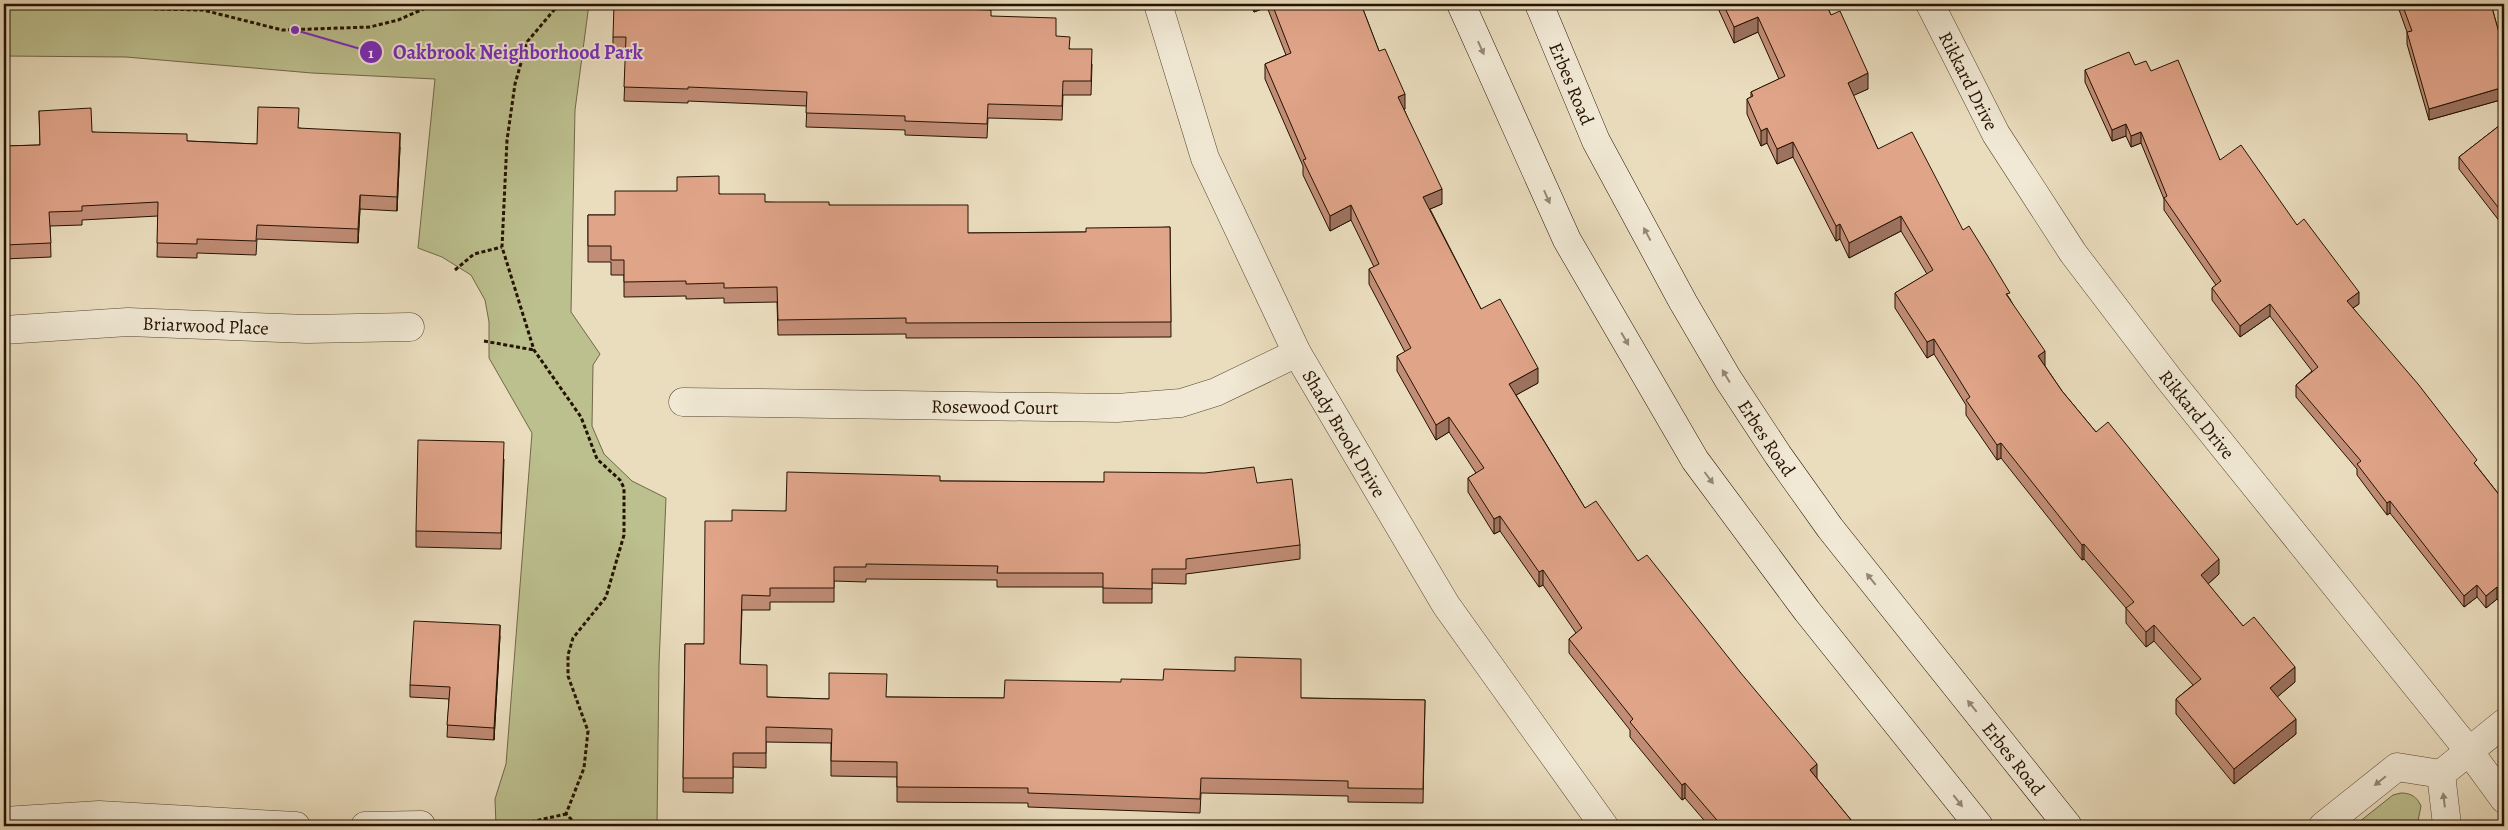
<svg xmlns="http://www.w3.org/2000/svg" width="2508" height="830" font-family="Alegreya,serif">
<rect width="100%" height="100%" fill="#eaddbe"/>
<filter id="stains"><feTurbulence type="fractalNoise" baseFrequency=".004" numOctaves="4"/><feColorMatrix values="0 0 0 0 .2 0 0 0 0 .09 0 0 0 0 .02 0 0 0 .5 -.17"/></filter>
<radialGradient id="worn" r=".72"><stop offset=".6" stop-color="#630" stop-opacity="0"/><stop offset="1" stop-color="#630" stop-opacity=".3"/></radialGradient>
<path fill="#bcbf8e" stroke="#706847" d="M 4,4 L 589,4 L 575,110 L 571,312 L 600,354 L 593,365 L 592,426 L 604,454 L 632,481 L 666,498 L 659,664 L 657,826 L 496,826 L 495,799 L 506,764 L 532,433 L 489,358 L 489,322 L 485,300 L 471,275 L 442,257 L 418,248 L 435,79 L 312,73 L 126,57 L 4,56 Z
M 2401,793 C 2411,793 2417,797 2421,806 L 2418,821 L 2412,826 L 2354,826 L 2393,795 Z"/>
<g fill="none" stroke-linecap="round" stroke-linejoin="round">
<g stroke="#564530" stroke-width="29">
<g id="minor">
<path id="s1" d="M 1158,4 L 1205,158 L 1297,353 L 1446,605 L 1604,826"/>
<path id="s2" d="M 1930,4 L 1996,134 L 2073,253 L 2169,379 L 2469,751 L 2504,799"/>
<path id="s3" d="M 4,330 L 128,322 L 307,329 L 410,327"/>
<path id="s4" d="M 683,402 L 1117,408 L 1181,403 L 1216,392 L 1297,353"/>
<path d="M 2441,774 L 2447,825 L 2445,826"/>
<path d="M 4,821 L 99,815 L 296,826"/>
<path d="M 365,826 L 421,825"/>
<path d="M 2323,826 L 2397,767 L 2441,774 L 2504,723"/>
</g>
</g>
<g stroke="#241200" stroke-width="29">
<g id="secondary">
<path d="M 1461,4 L 1567,240 L 1695,460 L 1807,611 L 1979,826"/>
<path id="s5" d="M 1539,4 L 1596,141 L 1683,302 L 1728,379 L 1778,455 L 1830,528 L 2068,826"/>
</g>
</g>
<path stroke="#241200" stroke-width="3" stroke-dasharray="4 2.5" stroke-linecap="butt" d="M 122,4 L 155,9 L 203,10 L 282,30 L 370,27 L 398,20 L 435,4
M 559,4 L 527,42 L 515,84 L 507,140 L 502,247 L 534,350 L 581,417 L 597,459 L 620,480 L 624,488 L 624,535 L 606,597 L 573,638 L 568,655 L 568,676 L 588,731 L 584,768 L 566,814 L 578,826
M 455,270 L 474,254 L 502,247
M 484,341 L 534,350
M 512,826 L 566,814"/>
<use href="#minor" stroke="#f1e9d5" stroke-width="28"/>
<use href="#secondary" stroke="#f1e9d5" stroke-width="28"/>
</g>
<path fill="#c18d76" stroke="#241200" d="M 1251,4 L 1361,4 L 1379,51 L 1405,109 L 1404,109 L 1442,204 L 1430,209 L 1481,309 L 1538,383 L 1516,395 L 1585,508 L 1638,561 L 1856,826 L 1709,826 L 1685,798 L 1682,800 L 1630,737 L 1630,730 L 1569,653 L 1569,639 L 1576,633 L 1543,585 L 1539,587 L 1500,531 L 1494,534 L 1468,492 L 1468,478 L 1476,473 L 1449,432 L 1436,440 L 1397,371 L 1397,356 L 1405,352 L 1369,284 L 1369,269 L 1374,267 L 1351,220 L 1330,231 L 1303,175 L 1303,166 L 1265,79 L 1265,64 L 1286,55 L 1267,7 L 1254,12 Z
M 1716,4 L 1826,4 L 1831,15 L 1868,89 L 1853,95 L 1878,149 L 1963,230 L 2010,299 L 2045,366 L 2062,391 L 2096,432 L 2219,574 L 2208,584 L 2243,626 L 2295,682 L 2277,697 L 2296,734 L 2234,784 L 2176,714 L 2176,699 L 2193,685 L 2154,641 L 2146,647 L 2126,623 L 2126,608 L 2084,559 L 2082,560 L 2001,458 L 1997,460 L 1966,415 L 1966,405 L 1934,354 L 1927,358 L 1895,308 L 1895,293 L 1927,274 L 1901,231 L 1849,258 L 1840,239 L 1836,241 L 1793,157 L 1777,164 L 1767,143 L 1761,146 L 1747,114 L 1747,99 L 1751,97 L 1751,92 L 1779,79 L 1758,32 L 1734,43 Z
M 2397,4 L 2491,4 L 2504,51 L 2504,99 L 2429,120 L 2407,44 L 2407,32 Z
M 707,7 L 895,7 L 991,16 L 1056,36 L 1070,49 L 1092,64 L 1091,95 L 1063,95 L 1062,120 L 988,118 L 987,138 L 905,135 L 905,130 L 806,127 L 807,106 L 688,101 L 688,103 L 624,101 L 626,51 L 613,51 L 613,37 Z
M 2135,65 L 2151,71 L 2220,160 L 2297,225 L 2359,304 L 2353,308 L 2504,501 L 2504,609 L 2497,599 L 2486,608 L 2477,597 L 2464,607 L 2390,513 L 2387,515 L 2357,475 L 2357,469 L 2296,397 L 2296,385 L 2312,371 L 2270,316 L 2240,337 L 2212,300 L 2212,288 L 2216,285 L 2164,210 L 2164,199 L 2141,143 L 2131,147 L 2126,136 L 2112,141 L 2085,82 L 2085,70 Z
M 39,111 L 92,132 L 187,141 L 257,144 L 299,128 L 400,147 L 397,211 L 360,209 L 358,243 L 257,239 L 256,255 L 197,253 L 197,258 L 157,257 L 158,216 L 82,220 L 82,225 L 50,226 L 51,257 L 4,259 L 4,146 L 40,145 Z
M 2504,122 L 2504,227 L 2459,169 L 2459,157 Z
M 719,194 L 765,202 L 829,205 L 968,233 L 1086,232 L 1170,227 L 1171,337 L 906,338 L 906,334 L 778,335 L 777,302 L 724,303 L 724,298 L 686,299 L 686,296 L 624,297 L 624,275 L 611,275 L 611,262 L 588,262 L 588,215 L 615,215 Z
M 504,459 L 501,549 L 416,547 L 416,531 Z
M 940,481 L 1257,483 L 1300,545 L 1300,559 L 1186,574 L 1186,584 L 1152,583 L 1152,603 L 1103,603 L 1103,587 L 997,587 L 997,580 L 866,579 L 866,582 L 834,581 L 834,602 L 770,602 L 770,610 L 742,610 L 740,664 L 767,697 L 829,699 L 887,697 L 1004,698 L 1301,698 L 1425,700 L 1423,803 L 1348,802 L 1348,796 L 1201,793 L 1200,813 L 1028,807 L 1028,803 L 897,802 L 897,777 L 831,776 L 831,743 L 766,742 L 766,768 L 733,767 L 733,793 L 683,792 L 685,644 L 704,644 L 732,521 L 786,511 Z
M 500,636 L 494,740 L 447,737 L 449,699 L 410,697 L 410,685 Z"/>
<path fill="#9d7360" stroke="#241200" d="M 1254,4 L 1267,4 L 1267,7 L 1254,12 Z
M 1758,17 L 1758,32 L 1734,43 L 1734,27 Z
M 1868,73 L 1868,89 L 1848,98 L 1848,83 Z
M 2504,87 L 2504,99 L 2429,120 L 2429,109 Z
M 1405,94 L 1405,109 L 1398,112 L 1398,97 Z
M 2126,124 L 2126,136 L 2112,141 L 2112,130 Z
M 1767,128 L 1767,143 L 1761,146 L 1761,131 Z
M 2141,132 L 2141,143 L 2131,147 L 2131,136 Z
M 400,133 L 400,147 L 397,211 L 397,197 Z
M 1793,142 L 1793,157 L 1777,164 L 1777,149 Z
M 1442,189 L 1442,204 L 1423,212 L 1423,197 Z
M 360,195 L 360,209 L 358,243 L 358,229 Z
M 1351,205 L 1351,220 L 1330,231 L 1330,216 Z
M 1901,216 L 1901,231 L 1849,258 L 1849,243 Z
M 1840,224 L 1840,239 L 1836,241 L 1836,226 Z
M 2359,292 L 2359,304 L 2347,312 L 2347,301 Z
M 2270,304 L 2270,316 L 2240,337 L 2240,326 Z
M 1934,339 L 1934,354 L 1927,358 L 1927,342 Z
M 2045,351 L 2045,366 L 2038,356 Z
M 1538,368 L 1538,383 L 1509,399 L 1509,384 Z
M 1449,417 L 1449,432 L 1436,440 L 1436,425 Z
M 2001,443 L 2001,458 L 1997,460 L 1997,445 Z
M 2390,501 L 2390,513 L 2387,515 L 2387,503 Z
M 1500,516 L 1500,531 L 1494,534 L 1494,519 Z
M 2084,544 L 2084,559 L 2082,560 L 2082,545 Z
M 2219,559 L 2219,574 L 2201,590 L 2201,575 Z
M 1543,570 L 1543,585 L 1539,587 L 1539,572 Z
M 2477,585 L 2477,597 L 2464,607 L 2464,596 Z
M 2497,587 L 2497,599 L 2486,608 L 2486,596 Z
M 500,625 L 500,636 L 494,740 L 494,728 Z
M 2154,625 L 2154,641 L 2146,647 L 2146,632 Z
M 2295,667 L 2295,682 L 2270,703 L 2270,688 Z
M 2296,719 L 2296,734 L 2234,784 L 2234,769 Z
M 1817,764 L 1817,779 L 1810,770 Z
M 1685,783 L 1685,798 L 1682,800 L 1682,785 Z"/>
<path fill="#e0a489" stroke="#241200" d="M 614,4 L 707,7 L 707,4 L 895,4 L 895,7 L 991,10 L 991,16 L 1056,18 L 1056,36 L 1070,37 L 1069,49 L 1092,49 L 1091,81 L 1063,81 L 1062,106 L 988,104 L 987,124 L 905,121 L 905,116 L 806,113 L 807,92 L 688,87 L 688,89 L 624,87 L 626,37 L 613,37 Z
M 1272,4 L 1361,4 L 1379,51 L 1385,49 L 1405,94 L 1398,97 L 1442,189 L 1423,197 L 1481,309 L 1500,299 L 1538,368 L 1509,384 L 1585,508 L 1596,501 L 1638,561 L 1647,555 L 1740,672 L 1817,764 L 1810,770 L 1856,826 L 1722,826 L 1685,783 L 1682,785 L 1630,722 L 1633,719 L 1569,639 L 1582,628 L 1543,570 L 1539,572 L 1500,516 L 1494,519 L 1468,478 L 1484,468 L 1449,417 L 1436,425 L 1397,356 L 1411,348 L 1369,269 L 1379,264 L 1351,205 L 1330,216 L 1303,160 L 1306,159 L 1265,64 L 1291,53 Z
M 1723,4 L 1826,4 L 1831,15 L 1840,11 L 1868,73 L 1848,83 L 1878,149 L 1912,132 L 1963,230 L 1969,226 L 1987,255 L 2010,293 L 2006,294 L 2045,351 L 2038,356 L 2062,391 L 2096,432 L 2108,422 L 2219,559 L 2201,575 L 2243,626 L 2254,617 L 2295,667 L 2270,688 L 2296,719 L 2234,769 L 2176,699 L 2201,679 L 2154,625 L 2146,632 L 2126,608 L 2134,602 L 2084,544 L 2082,545 L 2001,443 L 1997,445 L 1966,400 L 1970,397 L 1934,339 L 1927,342 L 1895,293 L 1933,270 L 1901,216 L 1849,243 L 1840,224 L 1836,226 L 1793,142 L 1777,149 L 1767,128 L 1761,131 L 1747,99 L 1753,96 L 1751,92 L 1785,76 L 1758,17 L 1734,27 Z
M 2402,4 L 2491,4 L 2504,51 L 2504,87 L 2429,109 L 2407,32 L 2412,31 Z
M 2129,52 L 2135,65 L 2146,61 L 2151,71 L 2178,60 L 2220,160 L 2241,145 L 2297,225 L 2304,219 L 2359,292 L 2347,301 L 2418,384 L 2477,460 L 2474,463 L 2504,501 L 2504,597 L 2497,587 L 2486,596 L 2477,585 L 2464,596 L 2390,501 L 2387,503 L 2357,464 L 2361,461 L 2296,385 L 2318,367 L 2270,304 L 2240,326 L 2212,288 L 2221,281 L 2164,198 L 2167,196 L 2141,132 L 2131,136 L 2126,124 L 2112,130 L 2085,70 Z
M 258,107 L 299,108 L 298,128 L 400,133 L 397,197 L 360,195 L 358,229 L 257,225 L 256,241 L 197,239 L 197,244 L 157,243 L 158,202 L 82,206 L 82,211 L 49,212 L 51,243 L 4,245 L 4,146 L 40,145 L 39,111 L 91,108 L 92,132 L 187,134 L 187,141 L 257,144 Z
M 2504,122 L 2504,215 L 2459,157 Z
M 719,176 L 719,194 L 765,194 L 765,202 L 829,202 L 829,205 L 968,205 L 968,233 L 1086,232 L 1086,228 L 1170,227 L 1171,322 L 906,323 L 906,318 L 778,320 L 777,287 L 724,288 L 724,283 L 686,284 L 686,281 L 624,282 L 624,260 L 611,260 L 611,246 L 588,246 L 588,215 L 615,215 L 615,191 L 677,191 L 677,177 Z
M 418,440 L 504,442 L 501,533 L 416,531 Z
M 1254,467 L 1257,483 L 1292,479 L 1300,545 L 1186,559 L 1186,569 L 1152,569 L 1152,589 L 1103,588 L 1103,573 L 997,573 L 998,566 L 866,564 L 866,567 L 834,567 L 834,588 L 770,588 L 770,596 L 742,595 L 740,664 L 767,665 L 767,697 L 829,699 L 829,673 L 887,674 L 886,697 L 1004,698 L 1005,680 L 1121,682 L 1121,679 L 1163,680 L 1164,669 L 1235,671 L 1235,657 L 1301,659 L 1301,698 L 1425,700 L 1423,789 L 1348,788 L 1348,781 L 1201,778 L 1200,799 L 1028,793 L 1028,788 L 897,787 L 897,762 L 831,761 L 832,729 L 766,727 L 766,753 L 733,753 L 733,778 L 683,778 L 685,644 L 704,644 L 705,521 L 732,521 L 732,510 L 786,511 L 787,472 L 940,476 L 940,481 L 1104,482 L 1104,472 L 1205,473 Z
M 414,621 L 500,625 L 494,728 L 447,725 L 450,687 L 410,685 Z"/>
<defs><path id="oneway-solid" d="M-6-.8H1V-3.2L6.5 0L1 3.2V.8H-6Z" transform="scale(1.25)"/></defs>
<g fill="#958875">
<use href="#oneway-solid" transform="translate(1481 48) rotate(66)"/>
<use href="#oneway-solid" transform="translate(1547 197) rotate(66)"/>
<use href="#oneway-solid" transform="translate(1647 234) rotate(-118)"/>
<use href="#oneway-solid" transform="translate(1625 339) rotate(60)"/>
<use href="#oneway-solid" transform="translate(1726 376) rotate(-121)"/>
<use href="#oneway-solid" transform="translate(1709 478) rotate(53)"/>
<use href="#oneway-solid" transform="translate(1871 579) rotate(-129)"/>
<use href="#oneway-solid" transform="translate(1972 706) rotate(-129)"/>
<use href="#oneway-solid" transform="translate(2380 781) rotate(141)"/>
<use href="#oneway-solid" transform="translate(2444 800) rotate(-97)"/>
<use href="#oneway-solid" transform="translate(1958 801) rotate(52)"/>
</g>
<g text-anchor="middle" stroke-width="4" stroke-linejoin="round" paint-order="stroke">
<g font-size="19" fill="#241200" stroke="#f1e9d5">
<text dy="7" stroke="none"><textPath href="#s2" startOffset="86">Rikkard Drive</textPath></text>
<text dy="7" stroke="none"><textPath href="#s5" startOffset="86">Erbes Road</textPath></text>
<text dy="7" stroke="none"><textPath href="#s3" startOffset="202">Briarwood Place</textPath></text>
<text dy="7" stroke="none"><textPath href="#s4" startOffset="312">Rosewood Court</textPath></text>
<text dy="7" stroke="none"><textPath href="#s2" startOffset="491">Rikkard Drive</textPath></text>
<text dy="7" stroke="none"><textPath href="#s1" startOffset="470">Shady Brook Drive</textPath></text>
<text dy="7" stroke="none"><textPath href="#s5" startOffset="491">Erbes Road</textPath></text>
<text dy="7" stroke="none"><textPath href="#s5" startOffset="896">Erbes Road</textPath></text>
</g>
</g>
<path fill="none" stroke="#7b2cbf" stroke-width="2" d="M295 30L371 52"/>
<g fill="#7b2cbf" stroke="#f1e9d5" stroke-width="2">
<circle cx="295" cy="30" r="5"/>
<circle cx="371" cy="52" r="12"/>
</g>
<g font-size="15" text-anchor="middle" font-weight="bold" fill="#fff">
<text x="371" y="58">1</text>
</g>
<g font-size="20" text-anchor="middle" font-weight="bold" fill="#7b2cbf" stroke="#f1e9d5" stroke-width="4" stroke-linejoin="round" paint-order="stroke">
<text x="518" y="59">Oakbrook Neighborhood Park</text>
</g>
<rect width="2508" height="830" fill="none" stroke="#eaddbe" stroke-width="20"/>
<rect x="5" y="5" width="2498" height="820" fill="none" stroke="#241200" stroke-width="2.5"/>
<rect x="10" y="10" width="2488" height="810" fill="none" stroke="#241200"/>
<rect width="100%" height="100%" filter="url(#stains)"/>
<rect width="100%" height="100%" fill="url(#worn)"/>
</svg>
